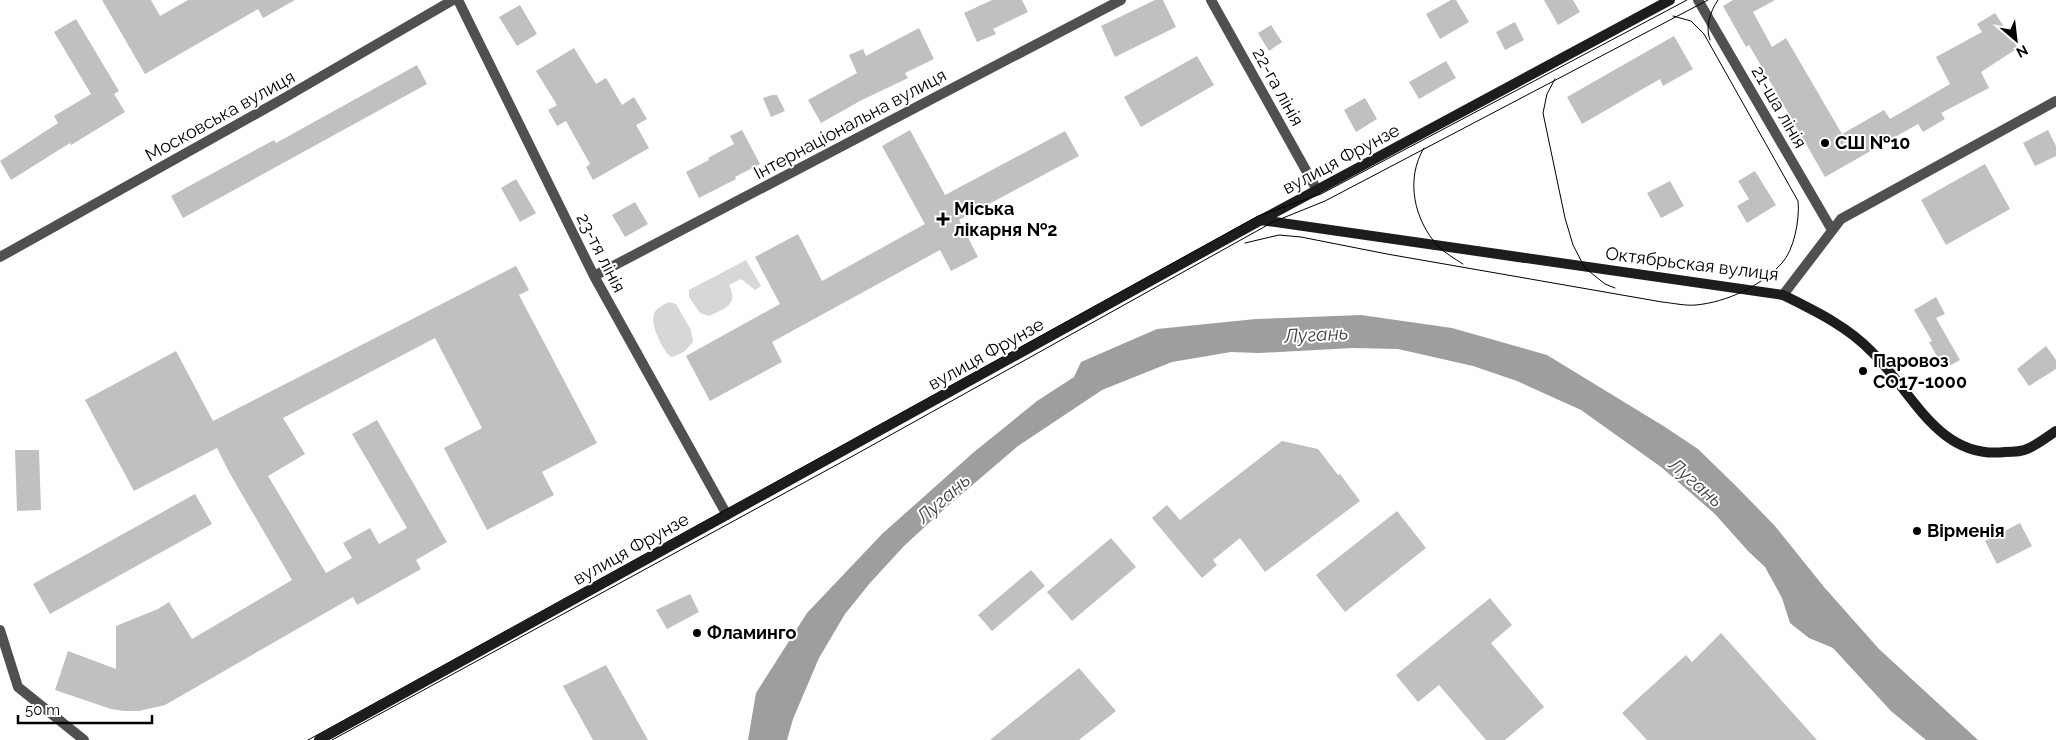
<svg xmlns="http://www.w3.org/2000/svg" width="2056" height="740" font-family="Raleway,sans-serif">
<rect width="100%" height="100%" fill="#fff"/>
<path fill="#d7d7d7" d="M 746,260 L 761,286 L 755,290 L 741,279 L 729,285 C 739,305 724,309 709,316 L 700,313 L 689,297 L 689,290 Z
M 669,302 L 676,304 L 691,330 L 693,342 L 684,352 L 672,357 C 663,353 650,324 654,314 C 656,308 663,305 669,302 Z"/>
<path fill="#9e9e9e" d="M 1361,315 L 1452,328 L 1547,355 L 1665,427 L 1698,449 L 1737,487 L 1775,526 L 1824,587 L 1879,649 L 1978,740 L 1926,740 L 1891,711 L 1833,648 L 1809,638 L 1790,623 L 1782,598 L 1765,567 L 1748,551 L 1715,514 L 1661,467 L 1581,410 L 1517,381 L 1473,366 L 1398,349 L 1353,348 L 1259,353 L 1231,352 L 1172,362 L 1102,390 L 1018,446 L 942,511 L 904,546 L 870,583 L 845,614 L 819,658 L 793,719 L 787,740 L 748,740 L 756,693 L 807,613 L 882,534 L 974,452 L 1037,401 L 1074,377 L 1081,362 L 1157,329 L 1256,319 Z"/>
<path fill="#c0c0c0" d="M 102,0 L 151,0 L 160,16 L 188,0 L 295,0 L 263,18 L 258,9 L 145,74 Z
M 992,0 L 1022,0 L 1028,12 L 993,29 L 996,34 L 977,42 L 964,13 Z
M 1155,0 L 1163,0 L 1176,27 L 1115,57 L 1101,26 Z
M 1451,0 L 1456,0 L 1469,22 L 1440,39 L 1426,14 Z
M 1544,0 L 1573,0 L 1580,12 L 1558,25 Z
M 1733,0 L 1775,0 L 1753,12 L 1772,47 L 1786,38 L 1842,134 L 1884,110 L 1890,119 L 1950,84 L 1936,57 L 1982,32 L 1977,24 L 1995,13 L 2018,48 L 1981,72 L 1989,88 L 1941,113 L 1945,119 L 1923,132 L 1918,124 L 1825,177 L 1749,45 L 1746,47 L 1723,6 Z
M 520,5 L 537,34 L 517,46 L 499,17 Z
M 76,19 L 119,91 L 114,94 L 125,112 L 71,145 L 70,143 L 11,180 L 0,161 L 58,123 L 54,116 L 91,94 L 54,32 Z
M 1515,22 L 1524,40 L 1505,50 L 1496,32 Z
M 1271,25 L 1282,42 L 1269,51 L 1258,33 Z
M 919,28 L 934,59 L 905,73 L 908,78 L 860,101 L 821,123 L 808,100 L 857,73 L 849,55 L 863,49 L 866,56 Z
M 1674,36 L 1693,69 L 1663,86 L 1660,79 L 1582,124 L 1567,97 Z
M 574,48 L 596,84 L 606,78 L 622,105 L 634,97 L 647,119 L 636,125 L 649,148 L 593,180 L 586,167 L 590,164 L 566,121 L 557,126 L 548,110 L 557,105 L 536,71 Z
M 1197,56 L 1214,85 L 1141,127 L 1124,97 Z
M 1446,61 L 1456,78 L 1419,99 L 1409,82 Z
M 417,65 L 427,84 L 183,218 L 171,196 L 274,140 L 276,143 Z
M 772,95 L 777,95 L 785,111 L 771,117 L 763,98 Z
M 1365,98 L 1377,119 L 1356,132 L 1344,110 Z
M 742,130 L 760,164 L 735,177 L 736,179 L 699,198 L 686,172 L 709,160 L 708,158 L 734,144 L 730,136 Z
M 910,130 L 945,195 L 1065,131 L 1079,156 L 959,220 L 978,257 L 951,271 L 940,250 L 772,342 L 782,362 L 710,401 L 686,356 L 780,304 L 755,257 L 798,234 L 822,281 L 925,224 L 882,146 Z
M 2048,130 L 2056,146 L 2056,156 L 2035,166 L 2023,143 Z
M 1985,164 L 2010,209 L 1946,245 L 1921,200 Z
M 1755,171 L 1776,205 L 1747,223 L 1737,206 L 1749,199 L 1738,181 Z
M 516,179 L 536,213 L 520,222 L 501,188 Z
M 1670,181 L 1684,206 L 1661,218 L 1647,193 Z
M 635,202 L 648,224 L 625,237 L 612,215 Z
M 516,266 L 529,290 L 519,295 L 597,443 L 542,472 L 554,495 L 487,530 L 444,448 L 482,428 L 435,338 L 283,418 L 305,454 L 268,476 L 326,573 L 352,558 L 343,543 L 370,528 L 379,544 L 407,528 L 352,434 L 377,420 L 447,542 L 416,560 L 421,569 L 357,605 L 353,597 L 165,705 L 139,711 L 124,711 L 111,709 L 55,690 L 68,651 L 116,669 L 116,626 L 158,609 L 169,602 L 192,639 L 292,580 L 229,472 L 217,448 L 134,491 L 85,400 L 176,351 L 213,421 Z
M 1936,297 L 1945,314 L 1936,318 L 1960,360 L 1944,369 L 1929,342 L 1932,341 L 1914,310 Z
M 2046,346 L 2056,360 L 2056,369 L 2029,386 L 2017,369 Z
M 1282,441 L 1318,449 L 1338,475 L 1340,474 L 1360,501 L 1265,572 L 1240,538 L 1213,560 L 1217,565 L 1202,578 L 1152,518 L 1167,505 L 1180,520 Z
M 15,450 L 39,450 L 41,510 L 17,511 Z
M 195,494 L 212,524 L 50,614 L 33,584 Z
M 1397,511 L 1426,548 L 1345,612 L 1316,575 Z
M 2020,523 L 2032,546 L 1997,564 L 1985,541 Z
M 1111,538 L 1136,567 L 1072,621 L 1047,592 Z
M 1031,570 L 1045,586 L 992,631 L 978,615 Z
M 690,594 L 699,612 L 667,629 L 656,610 Z
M 1490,598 L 1512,625 L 1491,643 L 1544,707 L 1505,740 L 1486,740 L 1439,685 L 1418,702 L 1396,675 Z
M 1721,633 L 1817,740 L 1647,740 L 1622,713 L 1686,655 L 1692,662 Z
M 606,665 L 648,740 L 593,740 L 563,686 Z
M 1079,668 L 1116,711 L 1079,740 L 990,740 Z"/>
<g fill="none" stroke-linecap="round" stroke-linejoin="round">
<path stroke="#505050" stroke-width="10" d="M 458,0 L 594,276 L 727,515
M 1211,0 L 1317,190
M 1698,0 L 1832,230
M 0,257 L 279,101 L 453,0
M 594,276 L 1121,0
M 1783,295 L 1841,219 L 2056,101
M 0,630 L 18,687 L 84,740"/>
<path stroke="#1d1d1d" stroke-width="10" d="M 1261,220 L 1783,295 C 1815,311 1847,326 1872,352 C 1912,391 1938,460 2005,452 C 2012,452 2021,452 2027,449 C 2037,445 2047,437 2056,431
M 319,740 L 1261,220 L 1670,0"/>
<path stroke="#000" stroke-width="1" d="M 1710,40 C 1705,26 1710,12 1718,0
M 1555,79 L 1547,94 L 1543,113 L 1565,218 L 1573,245 L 1585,268 L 1605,284 L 1615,288
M 1424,148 C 1405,179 1414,220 1438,246 C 1445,253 1455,259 1463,264
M 1245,243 L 1279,235 L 1301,237 L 1387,254 L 1662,302 C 1673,303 1685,306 1696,305 C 1727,302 1761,286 1782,263 C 1794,250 1800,219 1798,201 L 1704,34 L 1691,21 L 1673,16
M 308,740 L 1258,216 L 1321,194 L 1687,0
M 332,740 L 851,457 L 1273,222 L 1325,201 L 1708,0"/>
</g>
<g fill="#000" stroke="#fff" stroke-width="2">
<circle cx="1825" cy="143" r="5"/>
<path d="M940.5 211.5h5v5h5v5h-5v5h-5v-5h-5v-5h5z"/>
<circle cx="1863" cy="371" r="5"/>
<circle cx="1917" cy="531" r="5"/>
<circle cx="697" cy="633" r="5"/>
</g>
<g text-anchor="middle" stroke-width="4" stroke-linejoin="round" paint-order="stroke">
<g font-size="18" fill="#000" stroke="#fff">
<text transform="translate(1278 87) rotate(61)" y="6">22-га лінія</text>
<text transform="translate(1779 107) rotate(60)" y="6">21-ша лінія</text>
<text transform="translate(220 116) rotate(-29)" y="6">Московська вулиця</text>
<text transform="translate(850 124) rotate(-28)" y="6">Інтернаціональна вулиця</text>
<text transform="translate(1341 159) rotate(-28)" y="6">вулиця Фрунзе</text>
<text transform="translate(601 253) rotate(63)" y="6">23-тя лінія</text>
<text transform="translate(1692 264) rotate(7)" y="6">Октябрьская вулиця</text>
<text transform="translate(986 354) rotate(-29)" y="6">вулиця Фрунзе</text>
<text transform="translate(631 549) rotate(-29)" y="6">вулиця Фрунзе</text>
</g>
<g font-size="18" font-weight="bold" fill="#000" stroke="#fff" text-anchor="start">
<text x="1835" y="149">СШ №10</text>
<text x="954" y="215">Міська<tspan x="954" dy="21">лікарня №2</tspan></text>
<text x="1873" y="367">Паровоз<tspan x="1873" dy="21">СО17-1000</tspan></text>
<text x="1927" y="537">Вірменія</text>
<text x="707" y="639">Фламинго</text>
</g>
<g font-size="19" font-style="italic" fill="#3f3f3f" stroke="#fff">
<text transform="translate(1316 334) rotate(-3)" y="7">Лугань</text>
<text transform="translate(1696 482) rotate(41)" y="7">Лугань</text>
<text transform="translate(943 498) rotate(-41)" y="7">Лугань</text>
</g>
</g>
<g transform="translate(2016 40) rotate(152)" stroke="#ffffff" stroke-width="4" paint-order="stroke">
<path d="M0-4L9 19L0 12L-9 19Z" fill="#000000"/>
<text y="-8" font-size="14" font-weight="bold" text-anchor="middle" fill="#000000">N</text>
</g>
<path d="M18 715v8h134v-8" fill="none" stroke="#000000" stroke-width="2.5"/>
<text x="25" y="715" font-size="15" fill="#000000" stroke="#ffffff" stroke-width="4" paint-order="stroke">50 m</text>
</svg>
